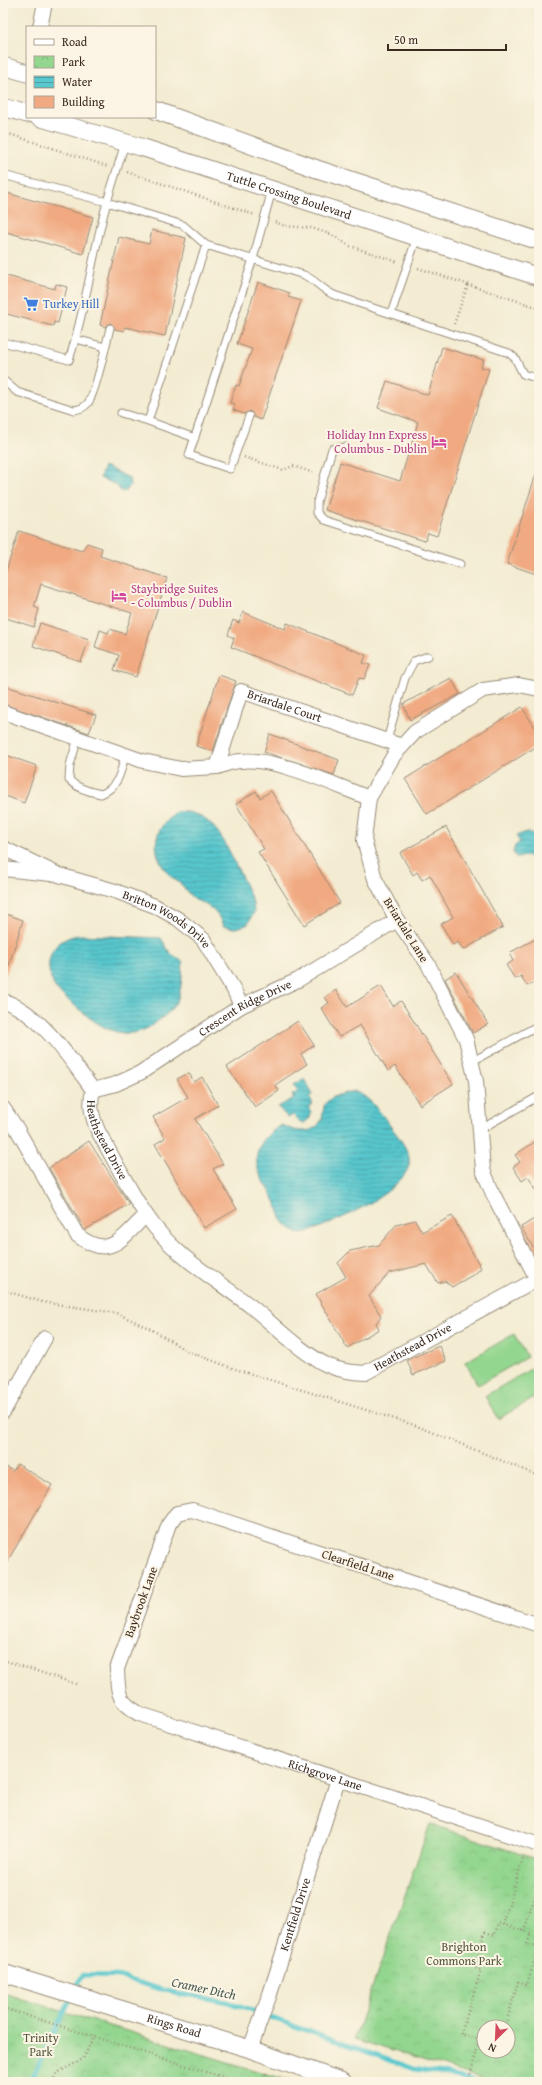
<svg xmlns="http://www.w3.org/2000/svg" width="542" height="2085" font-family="'Gentium Book Plus',serif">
<defs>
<pattern id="park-crowns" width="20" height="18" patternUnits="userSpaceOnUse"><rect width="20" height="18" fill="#93d68f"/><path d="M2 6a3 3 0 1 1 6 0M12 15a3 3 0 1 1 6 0" fill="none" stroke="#80b87b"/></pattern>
<pattern id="water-rules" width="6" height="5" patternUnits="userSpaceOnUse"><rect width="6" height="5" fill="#59c7ce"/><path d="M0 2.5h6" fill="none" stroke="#4ba2a7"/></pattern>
</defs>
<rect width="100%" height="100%" fill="#fcf5e5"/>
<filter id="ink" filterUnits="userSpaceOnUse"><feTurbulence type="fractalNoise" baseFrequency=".025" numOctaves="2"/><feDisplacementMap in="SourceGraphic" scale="8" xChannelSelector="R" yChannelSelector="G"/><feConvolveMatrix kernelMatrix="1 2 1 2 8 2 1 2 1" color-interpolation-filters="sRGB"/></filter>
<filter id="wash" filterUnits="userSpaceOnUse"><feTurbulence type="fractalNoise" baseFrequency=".012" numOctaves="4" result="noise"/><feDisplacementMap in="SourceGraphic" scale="16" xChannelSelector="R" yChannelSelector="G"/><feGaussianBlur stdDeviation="0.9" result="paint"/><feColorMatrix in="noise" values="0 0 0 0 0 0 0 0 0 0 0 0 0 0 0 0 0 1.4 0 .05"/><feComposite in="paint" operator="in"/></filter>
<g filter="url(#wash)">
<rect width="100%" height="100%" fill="#f3ecd2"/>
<path fill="url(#park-crowns)" stroke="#678056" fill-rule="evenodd" d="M 430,1824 L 539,1860 L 539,2082 L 494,2082 L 354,2039 ZM 484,2027 L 508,2027 L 508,2051 L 484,2051 Z
M 3,1993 L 293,2082 L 3,2082 Z"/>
<path fill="#93d68f" stroke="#678056" d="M 514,1334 L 527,1357 L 478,1385 L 465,1362 Z
M 534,1367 L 539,1376 L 539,1395 L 498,1419 L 485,1396 Z"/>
<path fill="url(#water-rules)" stroke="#4a7876" d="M 104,466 L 129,478 L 130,485 L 126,491 L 121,491 L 115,484 L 100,478 Z
M 177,812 C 209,809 224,839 235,863 C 241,876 248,889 253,903 L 254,912 L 247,925 L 235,928 L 223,926 C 219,914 212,908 201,902 C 198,901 195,900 193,898 C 189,895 186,890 183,886 C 178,881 171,878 167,872 C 150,850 153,828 177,812 Z
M 527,832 L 536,835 L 539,838 L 539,855 L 532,861 L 528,855 L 517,858 L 513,852 L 515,846 L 520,842 L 516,836 Z
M 79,935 L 161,938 L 170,953 L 183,962 C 182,973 182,987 178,998 C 174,1008 166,1015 158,1021 C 130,1044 104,1031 80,1010 C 72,1003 61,996 55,987 C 41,963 51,939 79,935 Z
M 304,1079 L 313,1095 L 309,1097 L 313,1104 L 308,1107 L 311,1112 L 310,1118 L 304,1123 L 299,1121 L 293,1115 L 288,1118 L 278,1107 L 294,1098 L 292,1095 L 298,1092 L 294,1085 Z
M 356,1091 C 371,1099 381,1113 391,1127 C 398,1136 412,1153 409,1165 C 402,1194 328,1226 301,1234 C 276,1221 284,1220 273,1197 C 269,1187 258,1176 257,1164 C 254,1147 268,1132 282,1125 C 295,1132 314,1136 322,1119 C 323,1115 323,1108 325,1104 C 331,1095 346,1093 356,1091 Z"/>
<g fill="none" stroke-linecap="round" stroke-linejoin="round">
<path stroke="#59c7ce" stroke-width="4.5" d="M 30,2082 L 82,1975 L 118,1976 L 162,1990 L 227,2002 L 414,2069 C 435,2073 457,2075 477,2082"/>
</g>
<g id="blocks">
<path fill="#f0a980" d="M 3,192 L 93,217 L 83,254 L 3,231 Z
M 152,230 L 186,238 L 165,336 L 125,327 L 124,331 L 115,329 L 111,323 L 105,327 L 100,325 L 119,237 L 149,244 Z
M 3,275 L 55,289 L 56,284 L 67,287 L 58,323 L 54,322 L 53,326 L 3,313 Z
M 258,282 L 290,293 L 288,297 L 301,301 L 261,420 L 254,417 L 250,411 L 244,414 L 233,410 L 235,404 L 230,403 L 236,385 L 239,386 L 252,349 L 237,344 Z
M 442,347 L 484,360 L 481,367 L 489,369 L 437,536 L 428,533 L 425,541 L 325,510 L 340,462 L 400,481 L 418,422 L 378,408 L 387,381 L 428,395 Z
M 536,474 L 539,474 L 539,575 L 507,564 Z
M 19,531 L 82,551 L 87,543 L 102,548 L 100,556 L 167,578 L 136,677 L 114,670 L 119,655 L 95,647 L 100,630 L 108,633 L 110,629 L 125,634 L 132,613 L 41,584 L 34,607 L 39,609 L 34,627 L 3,617 L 3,580 Z
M 243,612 L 285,629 L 287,623 L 366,655 L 363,663 L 370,665 L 364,679 L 359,678 L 352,695 L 231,647 L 234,638 L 228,635 L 233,620 L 239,623 Z
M 40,623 L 89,639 L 81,662 L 33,646 Z
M 219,675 L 236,681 L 213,751 L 196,746 Z
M 451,678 L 460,694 L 410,720 L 403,704 Z
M 3,685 L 96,715 L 89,733 L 3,704 Z
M 522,707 L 539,734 L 539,745 L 427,814 L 405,779 Z
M 270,734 L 339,760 L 334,775 L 264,752 Z
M 3,754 L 37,766 L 24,803 L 3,795 Z
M 256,791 L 260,798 L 271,791 L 340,903 L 304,925 L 258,852 L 264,849 L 236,804 Z
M 446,827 L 503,927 L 463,950 L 458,942 L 453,945 L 441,924 L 453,917 L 430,875 L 422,880 L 417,872 L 413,875 L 400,853 Z
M 3,913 L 23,920 L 6,975 L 3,975 Z
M 539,937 L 539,980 L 527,986 L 521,976 L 515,979 L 506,965 L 513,961 L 509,953 Z
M 456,972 L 488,1024 L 473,1033 L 445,979 Z
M 381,986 L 393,1006 L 401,1001 L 453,1084 L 420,1105 L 395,1066 L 388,1071 L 360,1025 L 339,1037 L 321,1008 L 329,1003 L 325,997 L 336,990 L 347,1007 Z
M 298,1021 L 314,1045 L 301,1054 L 307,1064 L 275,1085 L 279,1091 L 255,1107 L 227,1067 Z
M 189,1073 L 194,1082 L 202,1077 L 218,1105 L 195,1119 L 223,1164 L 213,1169 L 237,1209 L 204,1228 L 155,1144 L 165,1138 L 153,1117 L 188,1097 L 177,1079 Z
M 539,1139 L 539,1193 L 528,1177 L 522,1181 L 513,1167 L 520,1162 L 515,1155 Z
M 89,1141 L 129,1204 L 85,1230 L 49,1168 Z
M 452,1216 L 481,1268 L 476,1273 L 452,1287 L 445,1281 L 438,1283 L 426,1264 L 389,1273 L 369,1296 L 381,1316 L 376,1323 L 379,1329 L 347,1348 L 316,1294 L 346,1277 L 338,1263 L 350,1251 L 379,1245 L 396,1225 L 415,1220 L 422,1232 Z
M 539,1216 L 539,1257 L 521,1227 Z
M 439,1346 L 446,1361 L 413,1375 L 407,1360 Z
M 17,1464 L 52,1485 L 3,1569 L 3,1465 L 13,1471 Z"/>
</g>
</g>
<g filter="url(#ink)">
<use href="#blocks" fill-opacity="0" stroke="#978b78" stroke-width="1"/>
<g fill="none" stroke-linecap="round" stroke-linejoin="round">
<g stroke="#978b78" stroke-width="9">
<path id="service" d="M 125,143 L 107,202 L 183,225 L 206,245 L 304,275 C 317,281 322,290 334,295 L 509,353 L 515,358 L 523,374 L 539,379
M 3,175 L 107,202 C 92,255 86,309 69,360 L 3,342
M 391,314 L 417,237
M 76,339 L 105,347
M 3,380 L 17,392 L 74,410 C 80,409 84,408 88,403 C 96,392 106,344 110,328
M 121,413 L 148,421 L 206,245
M 249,416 L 230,469 L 189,455 L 253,259 L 272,190
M 148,421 L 195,438
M 346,447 L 332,449 L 317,502 L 317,513 L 324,520 L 460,564
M 78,738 L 70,765 L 69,780 C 77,788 90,792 101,794 C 119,787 121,771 125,755
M 387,740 L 405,678 L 414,661 L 428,656
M 471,1062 L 539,1025
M 479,1130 L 539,1096"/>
</g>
<g stroke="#978b78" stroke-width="16">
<g id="minor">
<path d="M 40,27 L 45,3"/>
<path id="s1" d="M 3,712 L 143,761 L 181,769 L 217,767 L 241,691 L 402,746"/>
<path d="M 217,767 C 224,765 233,761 241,761 C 277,757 334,785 369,798"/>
<path id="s2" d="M 3,848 L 59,875 L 115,891 L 155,906 L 178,919 L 203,939 L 234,990 L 241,1006"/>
<path d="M 3,869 L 51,874"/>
<path id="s3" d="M 3,1001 C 39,1011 72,1061 93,1090 C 89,1106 92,1116 98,1131 C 114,1159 128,1188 146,1215 C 174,1257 215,1278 253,1308 C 274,1325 303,1354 327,1365 C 340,1371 351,1372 365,1373 L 537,1279 L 493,1194 L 483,1170 L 476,1081 L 466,1039 L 428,964 L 397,920 L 375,879 L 364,840 L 369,798 L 394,755 L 415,732 L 483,690 L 519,685 L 539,689"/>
<path id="s4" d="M 93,1090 L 116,1084 L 140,1073 L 241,1006 L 298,980 L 397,920"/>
<path d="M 3,1108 L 17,1129 L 77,1235 C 110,1261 122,1238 146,1215"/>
<path d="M 3,1412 L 45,1338"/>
<path id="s5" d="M 539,1625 L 192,1510 L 177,1513 L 169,1524 L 117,1669 C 118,1694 117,1701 140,1714 L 539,1845"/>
<path id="s6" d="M 250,2049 L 270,1994 L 338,1779"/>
</g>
</g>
<g stroke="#978b78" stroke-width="19">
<g id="tertiary">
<path d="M 3,66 L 27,73"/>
<path d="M 3,107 L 27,114"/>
<path d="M 155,110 L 317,169 L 539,241"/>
<path id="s7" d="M 38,117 L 144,148 L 539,277"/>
<path id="s8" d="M 3,1973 L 250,2049 L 343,2082"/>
</g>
</g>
<path stroke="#978b78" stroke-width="2.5" stroke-dasharray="1 3" stroke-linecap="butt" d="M 3,132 L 107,166
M 127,172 L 255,215
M 275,222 L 285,226 L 311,228 L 330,234 L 350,246 L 398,262
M 418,268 L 539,308
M 454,324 L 468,285
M 244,457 L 283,470 L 293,466 L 314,473
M 3,1290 L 42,1302 L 116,1313 L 151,1329 L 187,1351 L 232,1368 L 417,1426 L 539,1476
M 3,1660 L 79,1685
M 503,1925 L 523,1858
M 524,1931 L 539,1883
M 3,2008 L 238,2082
M 484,2041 L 461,2034 L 481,1970 L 474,1968 L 485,1932 L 495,1935 L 498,1923 L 531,1933 L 527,1944 L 538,1948 L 527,1985 L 518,1982 L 505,2027
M 54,2082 L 57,2073 L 83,2059 L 94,2036
M 263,2082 L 266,2072
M 468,2082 L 480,2040"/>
<use href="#service" stroke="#fff" stroke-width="7"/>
<use href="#minor" stroke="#fff" stroke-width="14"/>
<use href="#tertiary" stroke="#fff" stroke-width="17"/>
</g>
</g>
<defs>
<g id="supermarket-bare" transform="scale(1.2)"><path d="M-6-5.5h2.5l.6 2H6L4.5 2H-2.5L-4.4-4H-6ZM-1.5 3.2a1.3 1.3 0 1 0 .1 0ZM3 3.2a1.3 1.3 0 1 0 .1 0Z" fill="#3f7fe0" stroke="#fcf5e5" stroke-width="2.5" paint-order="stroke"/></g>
<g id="hotel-bare" transform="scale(1.2)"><path d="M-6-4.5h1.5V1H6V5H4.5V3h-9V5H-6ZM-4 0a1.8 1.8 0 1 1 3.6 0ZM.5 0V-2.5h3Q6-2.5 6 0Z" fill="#d1479c" stroke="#fcf5e5" stroke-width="2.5" paint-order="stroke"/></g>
</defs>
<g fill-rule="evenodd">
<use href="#supermarket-bare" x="31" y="304"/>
<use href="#hotel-bare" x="439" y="442"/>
<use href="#hotel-bare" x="119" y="596"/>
</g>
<g text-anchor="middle" stroke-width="4" stroke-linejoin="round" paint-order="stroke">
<g font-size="12" fill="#3b2a1e" stroke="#fcf5e5">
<text dy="4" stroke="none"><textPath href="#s7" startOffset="263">Tuttle Crossing Boulevard</textPath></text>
<text dy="4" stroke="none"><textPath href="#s1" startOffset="349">Briardale Court</textPath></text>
<text dy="4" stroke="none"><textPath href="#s2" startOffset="180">Britton Woods Drive</textPath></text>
<text transform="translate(406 930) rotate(58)" y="4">Briardale Lane</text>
<text dy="4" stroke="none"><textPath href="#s4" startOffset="174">Crescent Ridge Drive</textPath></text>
<text dy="4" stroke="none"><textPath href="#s3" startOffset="182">Heathstead Drive</textPath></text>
<text dy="4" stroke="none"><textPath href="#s3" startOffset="597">Heathstead Drive</textPath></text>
<text transform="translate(358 1565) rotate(18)" y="4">Clearfield Lane</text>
<text transform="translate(141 1602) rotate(-70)" y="4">Baybrook Lane</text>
<text dy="4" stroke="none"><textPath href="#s5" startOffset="798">Richgrove Lane</textPath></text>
<text dy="4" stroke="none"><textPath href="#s6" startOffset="142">Kentfield Drive</textPath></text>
<text dy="4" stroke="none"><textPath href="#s8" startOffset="179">Rings Road</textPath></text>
</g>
<g font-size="12" fill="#366cbe" stroke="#fcf5e5" text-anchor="start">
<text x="43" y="308">Turkey Hill</text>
</g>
<g font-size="12" fill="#b23c85" stroke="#fcf5e5" text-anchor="end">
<text x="427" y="439">Holiday Inn Express<tspan x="427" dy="14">Columbus - Dublin</tspan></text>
<text x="131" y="593" text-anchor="start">Staybridge Suites<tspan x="131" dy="14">- Columbus / Dublin</tspan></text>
</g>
<g font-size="12" fill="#51553a" stroke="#fcf5e5">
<text x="464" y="1951">Brighton<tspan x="464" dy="14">Commons Park</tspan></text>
<text x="41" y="2042">Trinity<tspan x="41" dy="14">Park</tspan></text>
</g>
<g font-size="13" font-style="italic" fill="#445953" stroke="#fcf5e5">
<text transform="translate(204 1988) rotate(12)" y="5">Cramer Ditch</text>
</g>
</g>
<rect width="542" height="2085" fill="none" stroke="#fcf5e5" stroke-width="16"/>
<rect x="26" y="26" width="130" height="92" fill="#fcf5e5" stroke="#afa495"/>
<rect x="34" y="39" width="20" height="6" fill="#ffffff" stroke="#afa495"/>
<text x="62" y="46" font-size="12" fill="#3b2a1e">Road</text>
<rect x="34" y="56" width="20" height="12" fill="url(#park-crowns)" stroke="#afa495"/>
<text x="62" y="66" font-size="12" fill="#3b2a1e">Park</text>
<rect x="34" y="76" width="20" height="12" fill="url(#water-rules)" stroke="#afa495"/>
<text x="62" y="86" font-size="12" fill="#3b2a1e">Water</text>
<rect x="34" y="96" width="20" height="12" fill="#f0a980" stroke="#afa495"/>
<text x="62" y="106" font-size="12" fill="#3b2a1e">Building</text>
<g transform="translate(496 2039) rotate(204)"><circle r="19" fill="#fcf5e5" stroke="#afa495"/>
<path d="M0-3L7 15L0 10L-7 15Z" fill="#d1495b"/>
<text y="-6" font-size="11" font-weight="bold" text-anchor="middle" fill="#3b2a1e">N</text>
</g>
<path d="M388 44v6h118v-6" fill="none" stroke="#3b2a1e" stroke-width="2"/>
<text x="394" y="44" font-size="12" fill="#3b2a1e" stroke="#fcf5e5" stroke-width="3" paint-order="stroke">50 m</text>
</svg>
